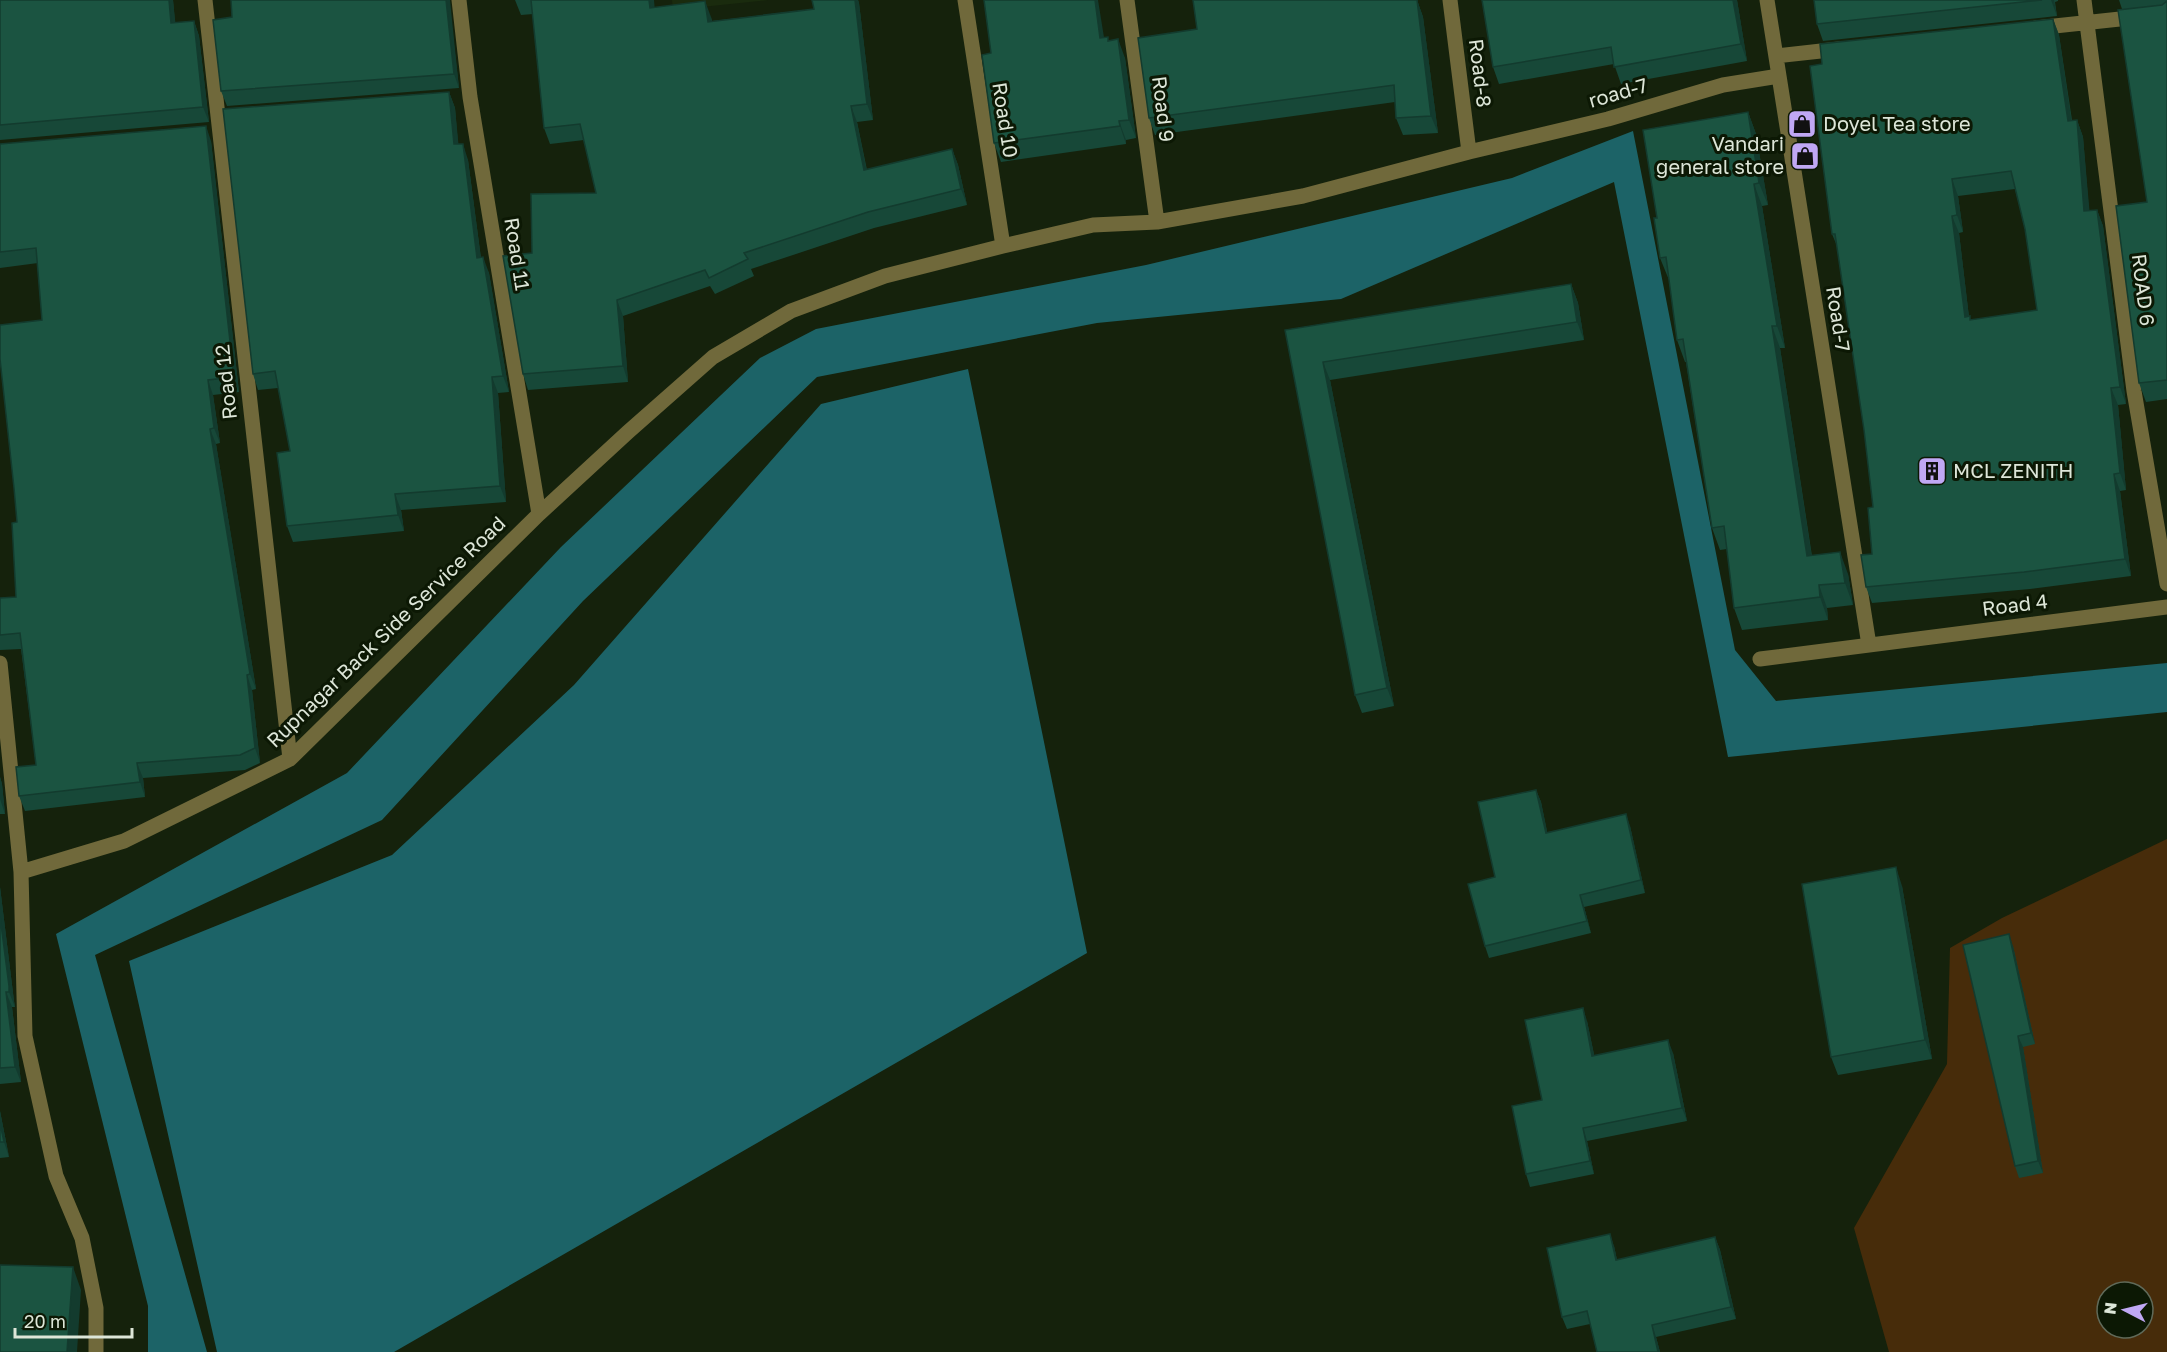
<svg xmlns="http://www.w3.org/2000/svg" width="2167" height="1352" font-family="'Golos Text',sans-serif">
<rect width="100%" height="100%" fill="#15220c"/>
<path fill="#1a2b0e" d="M 672,0 L 768,0 L 673,10 Z"/>
<path fill="#472c0a" fill-rule="evenodd" d="M 2167,839 L 2167,1352 L 1889,1352 L 1854,1228 L 1947,1064 L 1950,948 L 2002,918 ZM 2107,1292 L 2143,1292 L 2143,1328 L 2107,1328 Z"/>
<path fill="#1c6367" d="M 1633,131 L 1735,650 L 1776,701 L 2167,663 L 2167,712 L 1728,757 L 1614,182 L 1341,299 L 1097,323 L 817,377 L 583,601 L 382,820 L 95,955 L 207,1352 L 148,1352 L 148,1306 L 56,934 L 347,773 L 561,547 L 760,358 L 816,329 L 1146,265 L 1512,178 Z
M 968,369 L 1087,953 L 394,1352 L 217,1352 L 129,961 L 392,855 L 574,685 L 821,404 Z"/>
<g fill="none" stroke-linecap="round" stroke-linejoin="round">
<path stroke="#70693b" stroke-width="15" d="M 205,0 L 290,759
M 459,0 L 470,97 L 539,514
M 965,0 L 1003,246
M 1127,0 L 1157,222
M 1450,0 L 1469,152
M 1767,0 L 1869,645
M 2084,0 L 2134,391 L 2167,584
M 2036,28 L 2167,14
M 1776,56 L 1839,49
M 1760,659 L 2167,607
M 0,663 L 21,872
M 96,1352 L 96,1308 L 82,1238 L 56,1176 L 25,1036 L 21,872 L 124,841 L 290,759 L 539,514 L 628,432 L 713,357 L 791,311 L 885,276 L 1003,246 L 1093,225 L 1157,222 L 1303,196 L 1469,152 L 1608,119 L 1723,85 L 1779,76"/>
</g>
<path fill="#174838" fill-rule="evenodd" d="M 0,0 L 173,0 L 175,23 L 194,21 L 199,36 L 209,122 L 0,140 Z
M 515,0 L 654,0 L 654,8 L 711,17 L 712,21 L 814,9 L 812,0 L 858,0 L 859,3 L 873,120 L 857,122 L 867,170 L 952,149 L 958,165 L 967,205 L 874,228 L 751,269 L 754,276 L 715,294 L 710,286 L 623,316 L 628,382 L 528,390 L 523,374 L 532,253 L 596,193 L 584,140 L 550,144 L 544,128 L 533,14 L 521,15 Z
M 1417,0 L 1423,17 L 1438,133 L 1403,135 L 1396,118 L 1395,102 L 1155,135 L 1149,118 L 1197,29 Z
M 1482,0 L 1737,0 L 1747,61 L 1621,84 L 1614,64 L 1499,84 L 1493,67 Z
M 1814,0 L 2058,0 L 2058,1 L 2055,2 L 2057,16 L 1823,41 L 1817,24 Z
M 2119,0 L 2167,0 L 2167,399 L 2146,402 L 2139,383 L 2147,202 L 2122,9 Z
M 449,1 L 459,88 L 227,106 L 221,91 Z
M 2053,19 L 2059,35 L 2072,120 L 2077,120 L 2083,137 L 2089,211 L 2097,210 L 2103,226 L 2126,404 L 2118,405 L 2126,490 L 2120,491 L 2131,576 L 2030,589 L 1872,603 L 1866,587 L 1872,554 L 1873,507 L 1864,430 L 1837,246 L 1832,234 L 1822,64 ZM 2015,189 L 2025,229 L 2037,310 L 1971,320 L 1969,317 L 1959,233 L 1963,232 L 1958,196 Z
M 1104,37 L 1109,41 L 1125,58 L 1136,138 L 1126,140 L 1126,144 L 1001,162 L 994,143 L 991,53 Z
M 449,92 L 455,108 L 458,144 L 468,160 L 481,258 L 489,273 L 509,392 L 498,393 L 506,502 L 401,510 L 404,531 L 293,542 L 287,526 L 290,451 L 278,388 L 258,390 L 253,374 Z
M 1748,112 L 1756,134 L 1768,205 L 1762,206 L 1785,348 L 1780,348 L 1812,556 L 1848,574 L 1853,605 L 1827,608 L 1828,620 L 1742,630 L 1734,608 L 1727,549 L 1720,550 L 1712,528 L 1686,362 L 1685,362 L 1677,340 L 1669,280 L 1660,258 L 1657,218 Z
M 211,141 L 239,392 L 213,395 L 220,443 L 216,444 L 256,689 L 252,690 L 260,763 L 245,770 L 143,778 L 145,797 L 25,811 L 19,796 L 36,765 L 21,649 L 0,650 L 0,598 L 16,597 L 17,522 L 42,320 L 38,263 L 0,268 L 0,144 Z
M 1571,284 L 1578,303 L 1584,340 L 1330,380 L 1394,706 L 1362,713 L 1355,695 L 1285,330 Z
M 0,777 L 2,784 L 5,814 L 0,814 Z
M 1536,790 L 1541,802 L 1547,832 L 1630,826 L 1645,893 L 1584,907 L 1591,933 L 1489,958 L 1485,946 L 1495,877 Z
M 1902,886 L 1932,1059 L 1838,1075 L 1831,1057 Z
M 0,887 L 14,1001 L 15,1007 L 12,1007 L 21,1082 L 0,1084 Z
M 2013,946 L 2035,1044 L 2023,1047 L 2043,1173 L 2019,1178 L 2015,1166 Z
M 1587,1021 L 1594,1055 L 1673,1053 L 1687,1121 L 1587,1141 L 1594,1174 L 1530,1187 L 1526,1174 L 1542,1100 Z
M 0,1111 L 9,1157 L 0,1158 Z
M 1715,1237 L 1720,1250 L 1736,1319 L 1656,1337 L 1660,1352 L 1597,1352 L 1590,1324 L 1567,1329 L 1562,1317 L 1614,1246 L 1617,1260 Z"/>
<path fill="#133b2e" d="M 169,0 L 173,0 L 177,38 L 171,23 Z
M 446,0 L 450,0 L 459,88 L 454,74 Z
M 649,0 L 654,0 L 656,24 L 650,8 Z
M 855,0 L 858,0 L 859,3 L 873,120 L 867,104 Z
M 1095,0 L 1098,0 L 1107,56 L 1100,38 Z
M 1417,0 L 1423,17 L 1438,133 L 1431,116 Z
M 1733,0 L 1737,0 L 1747,61 L 1741,44 Z
M 2051,0 L 2054,0 L 2057,16 Z
M 705,1 L 711,17 L 714,38 L 708,22 Z
M 2053,19 L 2059,35 L 2074,138 L 2068,121 Z
M 194,21 L 199,36 L 209,122 L 203,107 Z
M 1118,39 L 1125,58 L 1136,138 L 1129,120 Z
M 449,92 L 455,108 L 460,160 L 454,144 Z
M 851,106 L 857,122 L 870,187 L 864,170 Z
M 1748,112 L 1756,134 L 1768,205 L 1759,183 Z
M 2077,120 L 2083,137 L 2091,228 L 2084,211 Z
M 1119,121 L 1126,140 L 1126,144 L 1120,126 Z
M 206,126 L 211,141 L 239,392 L 234,377 Z
M 463,144 L 468,160 L 483,274 L 477,258 Z
M 952,149 L 958,165 L 967,205 L 961,189 Z
M 1952,179 L 1958,196 L 1963,232 L 1957,215 Z
M 1754,184 L 1762,206 L 1785,348 L 1777,326 Z
M 2097,210 L 2103,226 L 2126,404 L 2120,387 Z
M 1952,216 L 1959,233 L 1971,334 L 1965,317 Z
M 483,257 L 489,273 L 509,392 L 503,376 Z
M 1571,284 L 1578,303 L 1584,340 L 1577,322 Z
M 617,300 L 623,316 L 628,382 L 623,366 Z
M 1772,326 L 1780,348 L 1815,578 L 1807,556 Z
M 1323,362 L 1330,380 L 1394,706 L 1387,688 Z
M 492,377 L 498,393 L 506,502 L 500,486 Z
M 208,380 L 213,395 L 220,443 L 214,428 Z
M 2111,388 L 2118,405 L 2126,490 L 2120,473 Z
M 210,429 L 216,444 L 256,689 L 250,674 Z
M 2114,474 L 2120,491 L 2131,576 L 2125,559 Z
M 395,494 L 401,510 L 404,531 L 398,515 Z
M 1840,552 L 1848,574 L 1853,605 L 1845,583 Z
M 1819,585 L 1827,608 L 1828,620 L 1820,597 Z
M 247,675 L 252,690 L 260,763 L 255,748 Z
M 137,763 L 143,778 L 145,797 L 140,782 Z
M 0,777 L 2,784 L 5,814 L 0,799 Z
M 1536,790 L 1541,802 L 1550,845 L 1546,833 Z
M 1626,814 L 1630,826 L 1645,893 L 1641,880 Z
M 1896,867 L 1902,886 L 1932,1059 L 1925,1040 Z
M 0,887 L 14,1001 L 15,1007 L 9,992 L 0,916 Z
M 1580,895 L 1584,907 L 1591,933 L 1587,921 Z
M 2009,934 L 2013,946 L 2035,1044 L 2031,1033 Z
M 6,992 L 12,1007 L 21,1082 L 15,1067 Z
M 1583,1008 L 1587,1021 L 1597,1068 L 1592,1056 Z
M 2018,1036 L 2023,1047 L 2043,1173 L 2038,1161 Z
M 1668,1040 L 1673,1053 L 1687,1121 L 1682,1108 Z
M 0,1111 L 9,1157 L 4,1142 L 0,1123 Z
M 1583,1128 L 1587,1141 L 1594,1174 L 1590,1161 Z
M 1610,1234 L 1614,1246 L 1620,1273 L 1616,1260 Z
M 1715,1237 L 1720,1250 L 1736,1319 L 1731,1307 Z
M 73,1267 L 81,1290 L 77,1352 L 67,1352 Z
M 1652,1325 L 1656,1337 L 1660,1352 L 1658,1352 Z"/>
<path fill="#1b5441" stroke="#133b2e" stroke-width="1.5" fill-rule="evenodd" d="M 0,0 L 169,0 L 171,23 L 194,21 L 203,107 L 0,125 Z
M 231,0 L 446,0 L 454,74 L 221,91 L 213,20 L 232,17 Z
M 531,0 L 649,0 L 650,8 L 705,1 L 708,22 L 814,9 L 812,0 L 855,0 L 867,104 L 851,106 L 864,170 L 952,149 L 961,189 L 868,212 L 744,253 L 748,259 L 709,278 L 705,270 L 617,300 L 623,366 L 523,374 L 503,256 L 532,253 L 531,194 L 596,193 L 580,124 L 544,128 Z
M 984,0 L 1095,0 L 1100,38 L 1108,37 L 1108,41 L 1118,39 L 1129,120 L 1119,121 L 1120,126 L 994,143 L 982,55 L 991,53 Z
M 1193,0 L 1417,0 L 1431,116 L 1396,118 L 1394,85 L 1149,118 L 1138,38 L 1197,29 Z
M 1482,0 L 1733,0 L 1741,44 L 1614,67 L 1611,47 L 1493,67 Z
M 1814,0 L 2042,0 L 1817,24 Z
M 2167,1 L 2167,380 L 2139,383 L 2116,206 L 2147,202 L 2118,10 L 2162,5 Z
M 2053,19 L 2068,121 L 2077,120 L 2084,211 L 2097,210 L 2120,387 L 2111,388 L 2120,473 L 2114,474 L 2125,559 L 2024,572 L 1866,587 L 1861,555 L 1872,554 L 1868,508 L 1873,507 L 1864,430 L 1835,234 L 1832,234 L 1810,66 L 1822,64 L 1820,44 ZM 2011,171 L 2025,229 L 2037,310 L 1970,320 L 1970,316 L 1965,317 L 1952,216 L 1957,215 L 1952,179 Z
M 449,92 L 454,144 L 463,144 L 477,258 L 483,257 L 503,376 L 492,377 L 500,486 L 395,494 L 398,515 L 287,526 L 277,453 L 290,451 L 275,371 L 253,374 L 223,109 Z
M 1748,112 L 1759,183 L 1754,184 L 1777,326 L 1772,326 L 1807,556 L 1840,552 L 1845,583 L 1819,585 L 1820,597 L 1734,608 L 1724,526 L 1712,528 L 1683,339 L 1677,340 L 1666,257 L 1660,258 L 1654,218 L 1657,218 L 1643,130 Z
M 206,126 L 234,377 L 208,380 L 214,428 L 210,429 L 250,674 L 247,675 L 255,748 L 240,755 L 137,763 L 140,782 L 19,796 L 16,767 L 36,765 L 20,633 L 0,635 L 0,598 L 16,597 L 12,523 L 17,522 L 14,488 L 0,359 L 0,325 L 42,320 L 36,248 L 0,252 L 0,144 Z
M 1571,284 L 1577,322 L 1323,362 L 1387,688 L 1355,695 L 1285,330 Z
M 1536,790 L 1546,833 L 1626,814 L 1641,880 L 1580,895 L 1587,921 L 1485,946 L 1468,884 L 1495,877 L 1478,802 Z
M 1896,867 L 1925,1040 L 1831,1057 L 1802,884 Z
M 0,916 L 9,986 L 9,992 L 6,992 L 15,1067 L 0,1068 Z
M 2009,934 L 2031,1033 L 2018,1036 L 2038,1161 L 2015,1166 L 1963,945 Z
M 1583,1008 L 1592,1056 L 1668,1040 L 1682,1108 L 1583,1128 L 1590,1161 L 1526,1174 L 1512,1106 L 1542,1100 L 1525,1020 Z
M 0,1123 L 4,1142 L 0,1142 Z
M 1610,1234 L 1616,1260 L 1715,1237 L 1731,1307 L 1652,1325 L 1658,1352 L 1597,1352 L 1587,1311 L 1562,1317 L 1547,1248 Z
M 0,1265 L 73,1267 L 67,1352 L 0,1352 Z"/>
<defs>
<g id="shop-square" transform="scale(1.5)"><rect x="-9" y="-9" width="18" height="18" rx="4" fill="#c0a8f4" stroke="#0c1804"/><path d="M-5-2.5h2.3a2.7 3.5 0 0 1 5.4 0H5L5.5 6h-11ZM-1.5-2.5h3a1.5 2.3 0 0 0-3 0Z" fill="#111"/></g>
<g id="building-square" transform="scale(1.5)"><rect x="-9" y="-9" width="18" height="18" rx="4" fill="#c0a8f4" stroke="#0c1804"/><path d="M-4-6H4V6H1V3H-1V6H-4ZM-2.5-4.3h1.7v1.8h-1.7ZM.8-4.3h1.7v1.8H.8ZM-2.5-1h1.7V.8h-1.7ZM.8-1h1.7V.8H.8Z" fill="#111"/></g>
</defs>
<g fill-rule="evenodd">
<use href="#shop-square" x="1802" y="124"/>
<use href="#shop-square" x="1805" y="156"/>
<use href="#building-square" x="1932" y="471"/>
</g>
<g text-anchor="middle" stroke-width="6" stroke-linejoin="round" paint-order="stroke">
<g font-size="20" fill="#dde6d8" stroke="#0c1804">
<text transform="translate(1480 73) rotate(83)" y="7">Road-8</text>
<text transform="translate(1618 93) rotate(-16)" y="7">road-7</text>
<text transform="translate(1163 109) rotate(83)" y="7">Road 9</text>
<text transform="translate(1005 120) rotate(81)" y="7">Road 10</text>
<text transform="translate(517 254) rotate(81)" y="7">Road 11</text>
<text transform="translate(2143 290) rotate(83)" y="7">ROAD 6</text>
<text transform="translate(1838 319) rotate(81)" y="7">Road-7</text>
<text transform="translate(226 382) rotate(-96)" y="7">Road 12</text>
<text transform="translate(2015 605) rotate(-7)" y="7">Road 4</text>
<text transform="translate(386 632) rotate(-44)" y="7">Rupnagar Back Side Service Road</text>
</g>
<g font-size="20" fill="#dde6d8" stroke="#0c1804" text-anchor="start">
<text x="1823" y="131">Doyel Tea store</text>
<text x="1784" y="151" text-anchor="end">Vandari<tspan x="1784" dy="23">general store</tspan></text>
<text x="1953" y="478">MCL ZENITH</text>
</g>
</g>
<g transform="translate(2125 1310) rotate(277)"><circle r="28" fill="#0c1804" stroke="#606a59" stroke-width="1.5"/>
<path d="M0-4.5L10 22L0 15L-10 22Z" fill="#c0a8f4"/>
<text y="-9" font-size="16" font-weight="bold" text-anchor="middle" fill="#dde6d8">N</text>
</g>
<path d="M15 1328v9h117v-9" fill="none" stroke="#dde6d8" stroke-width="3"/>
<text x="24" y="1328" font-size="18" fill="#dde6d8" stroke="#0c1804" stroke-width="4.5" paint-order="stroke">20 m</text>
</svg>
